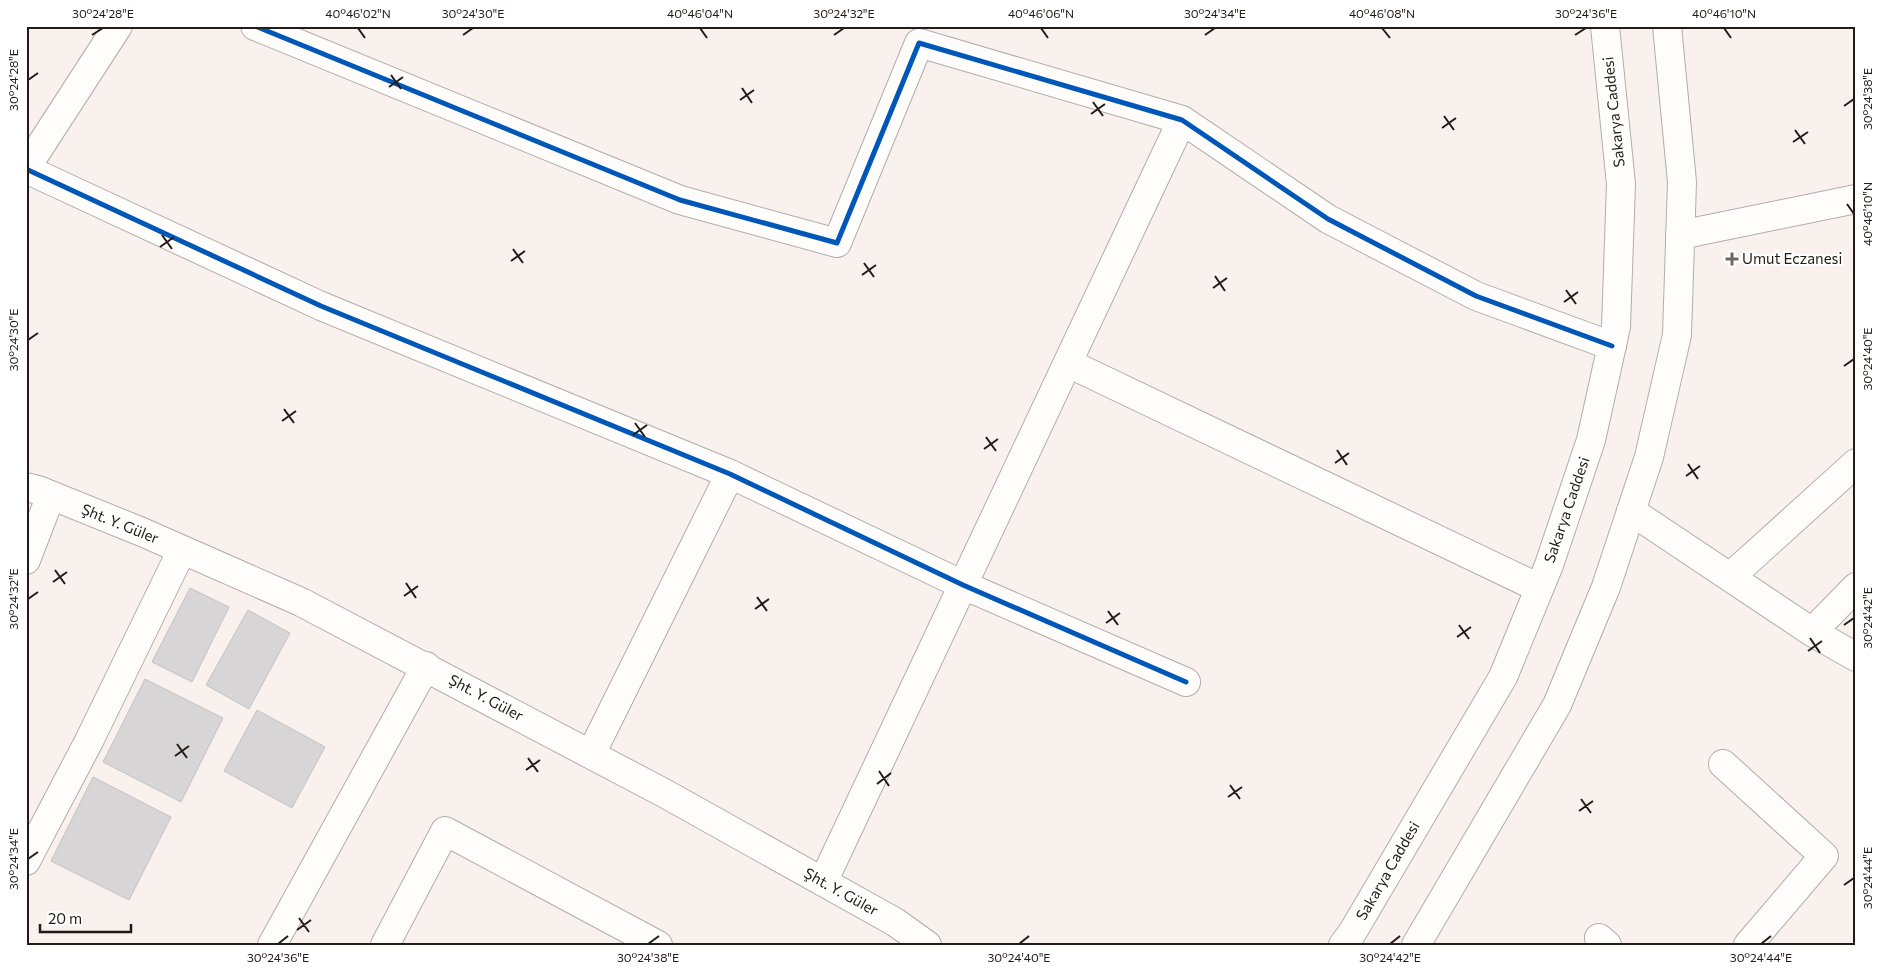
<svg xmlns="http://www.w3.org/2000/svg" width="1882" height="971" font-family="Commissioner,sans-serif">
<rect width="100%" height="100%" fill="#f8f1ee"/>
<path fill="#d8d5d7" stroke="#c4c1c3" d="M 190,588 L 229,607 L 192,682 L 152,662 Z
M 248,610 L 290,633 L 249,709 L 206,685 Z
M 145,679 L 223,718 L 181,802 L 103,762 Z
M 257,710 L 325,747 L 292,808 L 224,771 Z
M 93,777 L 171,817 L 129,900 L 51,861 Z"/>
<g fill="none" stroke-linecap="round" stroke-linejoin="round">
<g stroke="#b3adaa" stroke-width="30">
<path id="minor" d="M 255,26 L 680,200 L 837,243 L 919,43 L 1182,120 L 1328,219 L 1476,296 L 1612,346
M 26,168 L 118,26
M 26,169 L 321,306 L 730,474 L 963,585 L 1186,682
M 1680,235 L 1856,199
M 1068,363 L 1539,588
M 26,487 L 38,490 L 142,532 L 301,602 L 664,793 L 895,922 L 927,945
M 1631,511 L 1812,632 L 1856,657
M 26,560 L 51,495
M 1730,577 L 1856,463
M 1812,632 L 1856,587
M 591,754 L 730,474
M 1723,764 L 1824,856 L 1748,945
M 26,861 L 89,741 L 182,550
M 823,882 L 1182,120
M 1599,938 L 1607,945
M 272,945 L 426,666
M 385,945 L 445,831 L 658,945"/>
</g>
<g stroke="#b3adaa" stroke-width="30">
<path id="major" d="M 1343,945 L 1352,933 L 1503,677 L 1549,565 L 1591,440 L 1616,327 L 1621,184 L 1605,26
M 1416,945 L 1557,705 L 1606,587 L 1649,457 L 1677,335 L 1682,182 L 1667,26"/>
</g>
<use href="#minor" stroke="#fefdfc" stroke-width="28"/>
<use href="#major" stroke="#fefdfc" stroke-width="28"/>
<g stroke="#fff" stroke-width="8">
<path id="cycleway" d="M 255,26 L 680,200 L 837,243 L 919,43 L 1182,120 L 1328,219 L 1476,296 L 1612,346
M 26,169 L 321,306 L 730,474 L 963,585 L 1186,682"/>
</g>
<use href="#cycleway" stroke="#0057b8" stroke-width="5"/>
</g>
<path fill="none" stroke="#221b18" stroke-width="2" d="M 358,28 L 365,38M 700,28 L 707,38M 1041,28 L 1048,38M 1382,28 L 1390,38M 1724,28 L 1731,38M 92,35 L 103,28M 463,35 L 473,28M 834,35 L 844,28M 1205,35 L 1215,28M 1575,35 L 1586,28M 391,75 L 401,89M 28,80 L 38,73M 389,87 L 403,77M 742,88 L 752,103M 740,100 L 754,90M 1093,102 L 1103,116M 1844,106 L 1854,99M 1091,114 L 1105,104M 1444,116 L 1454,130M 1442,128 L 1456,118M 1795,130 L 1805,144M 1793,142 L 1808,132M 1847,204 L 1854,214M 162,235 L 172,249M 160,247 L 174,237M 513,249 L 523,263M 511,261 L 525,251M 864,263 L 874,277M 862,275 L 876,265M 1215,276 L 1225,291M 1213,288 L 1227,278M 1566,290 L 1576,304M 1564,302 L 1578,292M 28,340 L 38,333M 1844,366 L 1854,359M 284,409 L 294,423M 282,421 L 296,411M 635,423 L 645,437M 633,435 L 647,425M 986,437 L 996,451M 984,449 L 998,439M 1337,450 L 1347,465M 1335,463 L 1349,453M 1688,464 L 1698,479M 1686,476 L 1700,466M 55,570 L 65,584M 53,582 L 67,572M 406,583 L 416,598M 404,596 L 418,586M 757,597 L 767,611M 28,599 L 38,592M 755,609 L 769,599M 1108,611 L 1118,625M 1106,623 L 1120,613M 1459,625 L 1469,639M 1844,625 L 1854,618M 1457,637 L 1471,627M 1810,638 L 1820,653M 1808,651 L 1822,641M 177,744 L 187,758M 175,756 L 189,746M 528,758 L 538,772M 526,770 L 540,760M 879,771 L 889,786M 877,784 L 891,773M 1230,785 L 1240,799M 1228,797 L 1242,787M 1581,799 L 1591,813M 1579,811 L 1593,801M 28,859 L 38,852M 1844,885 L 1854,878M 299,918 L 309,932M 297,930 L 311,920M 278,944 L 288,936M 648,944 L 659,936M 1019,944 L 1029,936M 1390,944 L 1400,936M 1761,944 L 1771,936"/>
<path fill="#6d6663" stroke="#fff" stroke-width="2" d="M1729.5 251.5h5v5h5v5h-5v5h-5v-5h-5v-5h5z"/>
<g text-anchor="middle" stroke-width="4" stroke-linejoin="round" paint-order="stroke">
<g font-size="15" fill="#221b18" stroke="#fff">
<text transform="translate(1614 112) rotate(-96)" y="5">Sakarya Caddesi</text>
<text transform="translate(1567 510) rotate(-71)" y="5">Sakarya Caddesi</text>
<text transform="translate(120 524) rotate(22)" y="5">Şht. Y. Güler</text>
<text transform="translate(486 698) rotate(28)" y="5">Şht. Y. Güler</text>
<text transform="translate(1388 871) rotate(-60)" y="5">Sakarya Caddesi</text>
<text transform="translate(841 892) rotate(29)" y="5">Şht. Y. Güler</text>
</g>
<g font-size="15" fill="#221b18" stroke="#fff" text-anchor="start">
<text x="1742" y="264">Umut Eczanesi</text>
</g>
</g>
<rect width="1882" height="971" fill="none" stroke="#ffffff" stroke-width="55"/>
<path d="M40 924v8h91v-8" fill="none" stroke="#221b18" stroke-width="2.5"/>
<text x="48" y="924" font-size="15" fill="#221b18" stroke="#ffffff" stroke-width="4" paint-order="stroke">20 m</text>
<rect x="28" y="28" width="1826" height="916" fill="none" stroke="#221b18" stroke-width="2"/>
<g font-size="12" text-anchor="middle" fill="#221b18">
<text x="103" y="18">30°24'28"E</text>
<text x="358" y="18">40°46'02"N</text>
<text x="473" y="18">30°24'30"E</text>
<text x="700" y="18">40°46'04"N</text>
<text x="844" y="18">30°24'32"E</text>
<text x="1041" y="18">40°46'06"N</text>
<text x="1215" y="18">30°24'34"E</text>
<text x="1382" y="18">40°46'08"N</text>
<text x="1586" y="18">30°24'36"E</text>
<text x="1724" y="18">40°46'10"N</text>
<text transform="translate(14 80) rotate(-90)" y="4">30°24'28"E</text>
<text transform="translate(1868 99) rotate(-90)" y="4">30°24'38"E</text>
<text transform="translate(1868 214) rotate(-90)" y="4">40°46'10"N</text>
<text transform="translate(14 340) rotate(-90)" y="4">30°24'30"E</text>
<text transform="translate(1868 359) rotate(-90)" y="4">30°24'40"E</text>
<text transform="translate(14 599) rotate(-90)" y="4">30°24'32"E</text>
<text transform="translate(1868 618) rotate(-90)" y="4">30°24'42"E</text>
<text transform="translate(14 859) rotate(-90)" y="4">30°24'34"E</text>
<text transform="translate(1868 878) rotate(-90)" y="4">30°24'44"E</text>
<text x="278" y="962">30°24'36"E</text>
<text x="648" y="962">30°24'38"E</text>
<text x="1019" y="962">30°24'40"E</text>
<text x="1390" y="962">30°24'42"E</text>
<text x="1761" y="962">30°24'44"E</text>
</g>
</svg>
